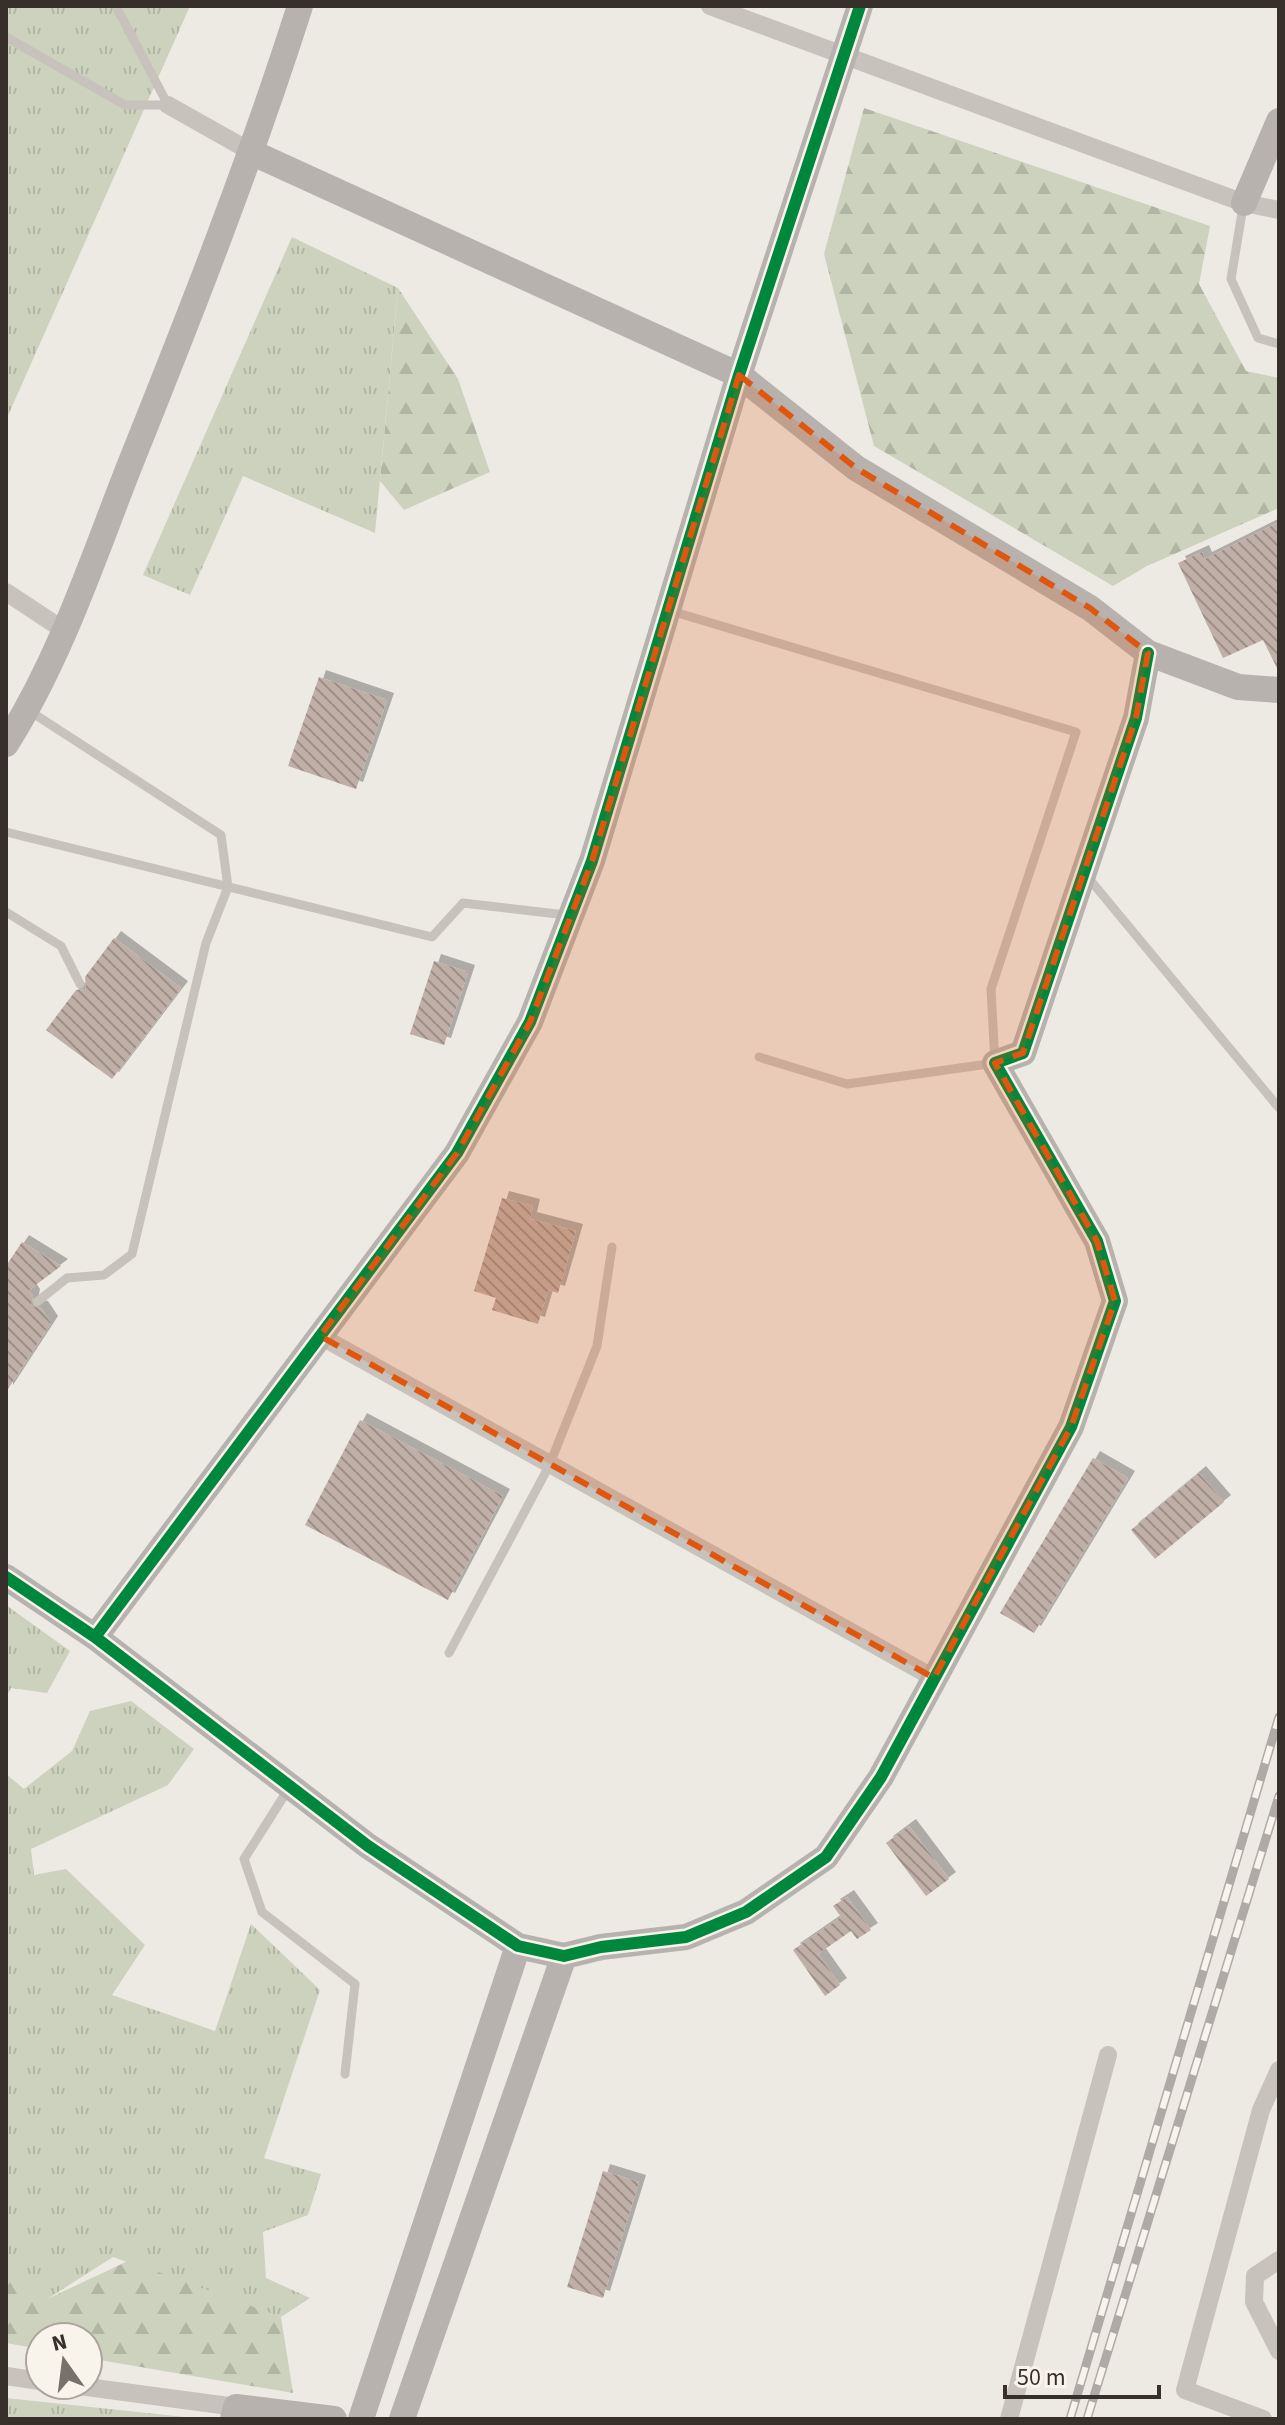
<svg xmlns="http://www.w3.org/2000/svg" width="1285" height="2425" font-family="'Source Sans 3',sans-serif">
<defs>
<pattern id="grass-tufts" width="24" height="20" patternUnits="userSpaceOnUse" patternTransform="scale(2)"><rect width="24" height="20" fill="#cdd2be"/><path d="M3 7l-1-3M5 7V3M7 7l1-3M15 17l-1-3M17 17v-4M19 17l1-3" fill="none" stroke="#b1b5a3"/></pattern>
<pattern id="forest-firs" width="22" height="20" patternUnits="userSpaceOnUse" patternTransform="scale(2)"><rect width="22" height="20" fill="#cdd2be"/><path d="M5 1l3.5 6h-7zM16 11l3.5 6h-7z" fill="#b1b5a3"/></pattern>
<pattern id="building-back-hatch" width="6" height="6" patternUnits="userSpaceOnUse" patternTransform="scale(2)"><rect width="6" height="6" fill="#bfafa6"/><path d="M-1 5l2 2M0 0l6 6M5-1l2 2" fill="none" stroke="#9c8f87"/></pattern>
<filter id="shadow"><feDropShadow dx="7" dy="-7" stdDeviation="0" flood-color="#0004"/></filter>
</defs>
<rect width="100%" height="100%" fill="#ede9e3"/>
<path fill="url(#grass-tufts)" d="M 6,6 L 190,6 L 6,420 Z
M 292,237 L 398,288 L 375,533 L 243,476 L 190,595 L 143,575 Z
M 6,1605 L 70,1651 L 47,1693 L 11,1688 L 6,1697 Z
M 131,1701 L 194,1749 L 168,1785 L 31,1849 L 34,1875 L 66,1869 L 145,1945 L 112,1995 L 215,2031 L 251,1924 L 320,1990 L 264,2158 L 321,2174 L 308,2215 L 263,2232 L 266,2278 L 310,2298 L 281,2317 L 113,2257 L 44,2301 L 6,2251 L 6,1774 L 24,1789 L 72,1751 L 90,1711 Z
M 6,2398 L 204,2419 L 6,2419 Z"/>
<path fill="url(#forest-firs)" d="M 864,108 L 1210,226 L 1199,284 L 1246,371 L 1279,378 L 1279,508 L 1147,566 L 1113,586 L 874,446 L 824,254 Z
M 398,288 L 458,379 L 490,472 L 404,510 L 380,481 Z
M 6,2251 L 45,2300 L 128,2261 L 281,2317 L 293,2393 L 88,2358 L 88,2337 L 40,2337 L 40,2349 L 6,2343 Z"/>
<path fill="url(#building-back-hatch)" filter="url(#shadow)" d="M 1279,522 L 1279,672 L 1263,640 L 1223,658 L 1178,563 L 1202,552 L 1205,559 Z
M 319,677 L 387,700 L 356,789 L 288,766 Z
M 114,938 L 181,988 L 112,1079 L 46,1030 L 76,990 L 86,989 L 85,977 Z
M 434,961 L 468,972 L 444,1045 L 410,1034 Z
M 502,1198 L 533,1206 L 530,1219 L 576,1231 L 558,1293 L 548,1290 L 538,1324 L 492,1310 L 496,1298 L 474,1291 Z
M 22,1242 L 61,1266 L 29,1290 L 33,1296 L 31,1306 L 41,1308 L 51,1323 L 6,1392 L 6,1266 Z
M 360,1420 L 503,1496 L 448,1600 L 305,1525 Z
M 1093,1458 L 1128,1478 L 1034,1633 L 1000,1613 Z
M 1199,1473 L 1224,1502 L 1155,1559 L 1131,1530 Z
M 909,1826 L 949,1879 L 926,1896 L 886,1843 Z
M 847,1897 L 871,1930 L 857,1939 L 851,1931 L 818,1954 L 840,1985 L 825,1996 L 793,1950 L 841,1917 L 833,1906 Z
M 603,2171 L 639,2182 L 603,2298 L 567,2287 Z"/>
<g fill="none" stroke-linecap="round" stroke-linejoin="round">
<path stroke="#c7c2bc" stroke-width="9" d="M 6,37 L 125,105 L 168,105 L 116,6
M 1243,207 L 1231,279 L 1258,338 L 1279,344
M 671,611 L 1076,732 L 991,989 L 995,1063 L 847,1084 L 759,1057
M 28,710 L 221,835 L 228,887 L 206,943 L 132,1254 L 104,1275 L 67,1278 L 37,1302
M 6,832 L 432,937 L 463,903 L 566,915
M 1086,875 L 1279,1108
M 6,912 L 61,946 L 80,984
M 449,1653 L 549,1466 L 597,1346 L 612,1247
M 289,1788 L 244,1859 L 262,1912 L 355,1984 L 345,2074"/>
<path stroke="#c7c2bc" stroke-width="18" d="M 710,6 L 1244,203 L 1279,210
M 168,105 L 253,153
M 6,592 L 65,631
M 320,1336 L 934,1678
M 1279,2260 L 1255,2276 L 1254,2302 L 1279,2351
M 6,2376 L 40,2381
M 72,2385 L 236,2407
M 1009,2419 L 1108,2055
M 1263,2419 L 1185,2390 L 1261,2110 L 1279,2070"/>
<path stroke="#b7b2ad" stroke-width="26" d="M 253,153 L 739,375 L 856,468 L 1090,608 L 1148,653 L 1238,687 L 1279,690
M 1244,203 L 1279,121
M 6,744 C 60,659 92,561 129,467 C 190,315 250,163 300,6
M 6,1577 L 95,1637 L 368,1846 L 518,1946 L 564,1956 L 601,1947 L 686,1937 L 746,1912 L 826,1857 L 881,1777 L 1071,1427 L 1115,1301 L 1097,1241 L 995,1063 L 1023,1053 L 1136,718 L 1148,653
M 95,1637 L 457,1153 L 530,1022 L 592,861 L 739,375 L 860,6
M 233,2419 L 236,2407 L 334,2419
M 361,2419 L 518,1946
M 402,2419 L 564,1956"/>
<g stroke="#afaaa6" stroke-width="9">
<path id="rail" d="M 1070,2419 L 1279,1717
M 1087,2419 L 1279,1796"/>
</g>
<use href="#rail" stroke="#f9f4eb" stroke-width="6" stroke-dasharray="18" stroke-linecap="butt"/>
<g stroke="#f9f4eb" stroke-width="17">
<path id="cycleway" d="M 6,1577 L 95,1637 L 368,1846 L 518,1946 L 564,1956 L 601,1947 L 686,1937 L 746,1912 L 826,1857 L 881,1777 L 1071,1427 L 1115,1301 L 1097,1241 L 995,1063 L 1023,1053 L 1136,718 L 1148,653
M 95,1637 L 457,1153 L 530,1022 L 592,861 L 739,375 L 860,6"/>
</g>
<use href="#cycleway" stroke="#00873e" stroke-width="12"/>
</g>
<path fill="#df570e" fill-opacity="0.2" stroke="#df570e" stroke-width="6" stroke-dasharray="16 10" stroke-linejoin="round" d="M 739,375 L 856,468 L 1090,608 L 1148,653 L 1136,718 L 1023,1053 L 995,1063 L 1097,1241 L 1115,1301 L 1071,1427 L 934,1678 L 320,1336 L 457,1153 L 530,1022 L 592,861 Z"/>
<rect width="1285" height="2425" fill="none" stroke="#372f2a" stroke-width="16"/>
<g transform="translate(64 2361) rotate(346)"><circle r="38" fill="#f9f4eb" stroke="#aba59e" stroke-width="2"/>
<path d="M0-6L14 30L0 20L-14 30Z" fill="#77706b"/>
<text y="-12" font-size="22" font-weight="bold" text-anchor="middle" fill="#372f2a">N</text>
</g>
<path d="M1005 2385v12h154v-12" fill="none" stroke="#372f2a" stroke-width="4"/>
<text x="1017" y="2385" font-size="24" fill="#372f2a" stroke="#f9f4eb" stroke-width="6" paint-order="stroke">50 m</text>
</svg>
